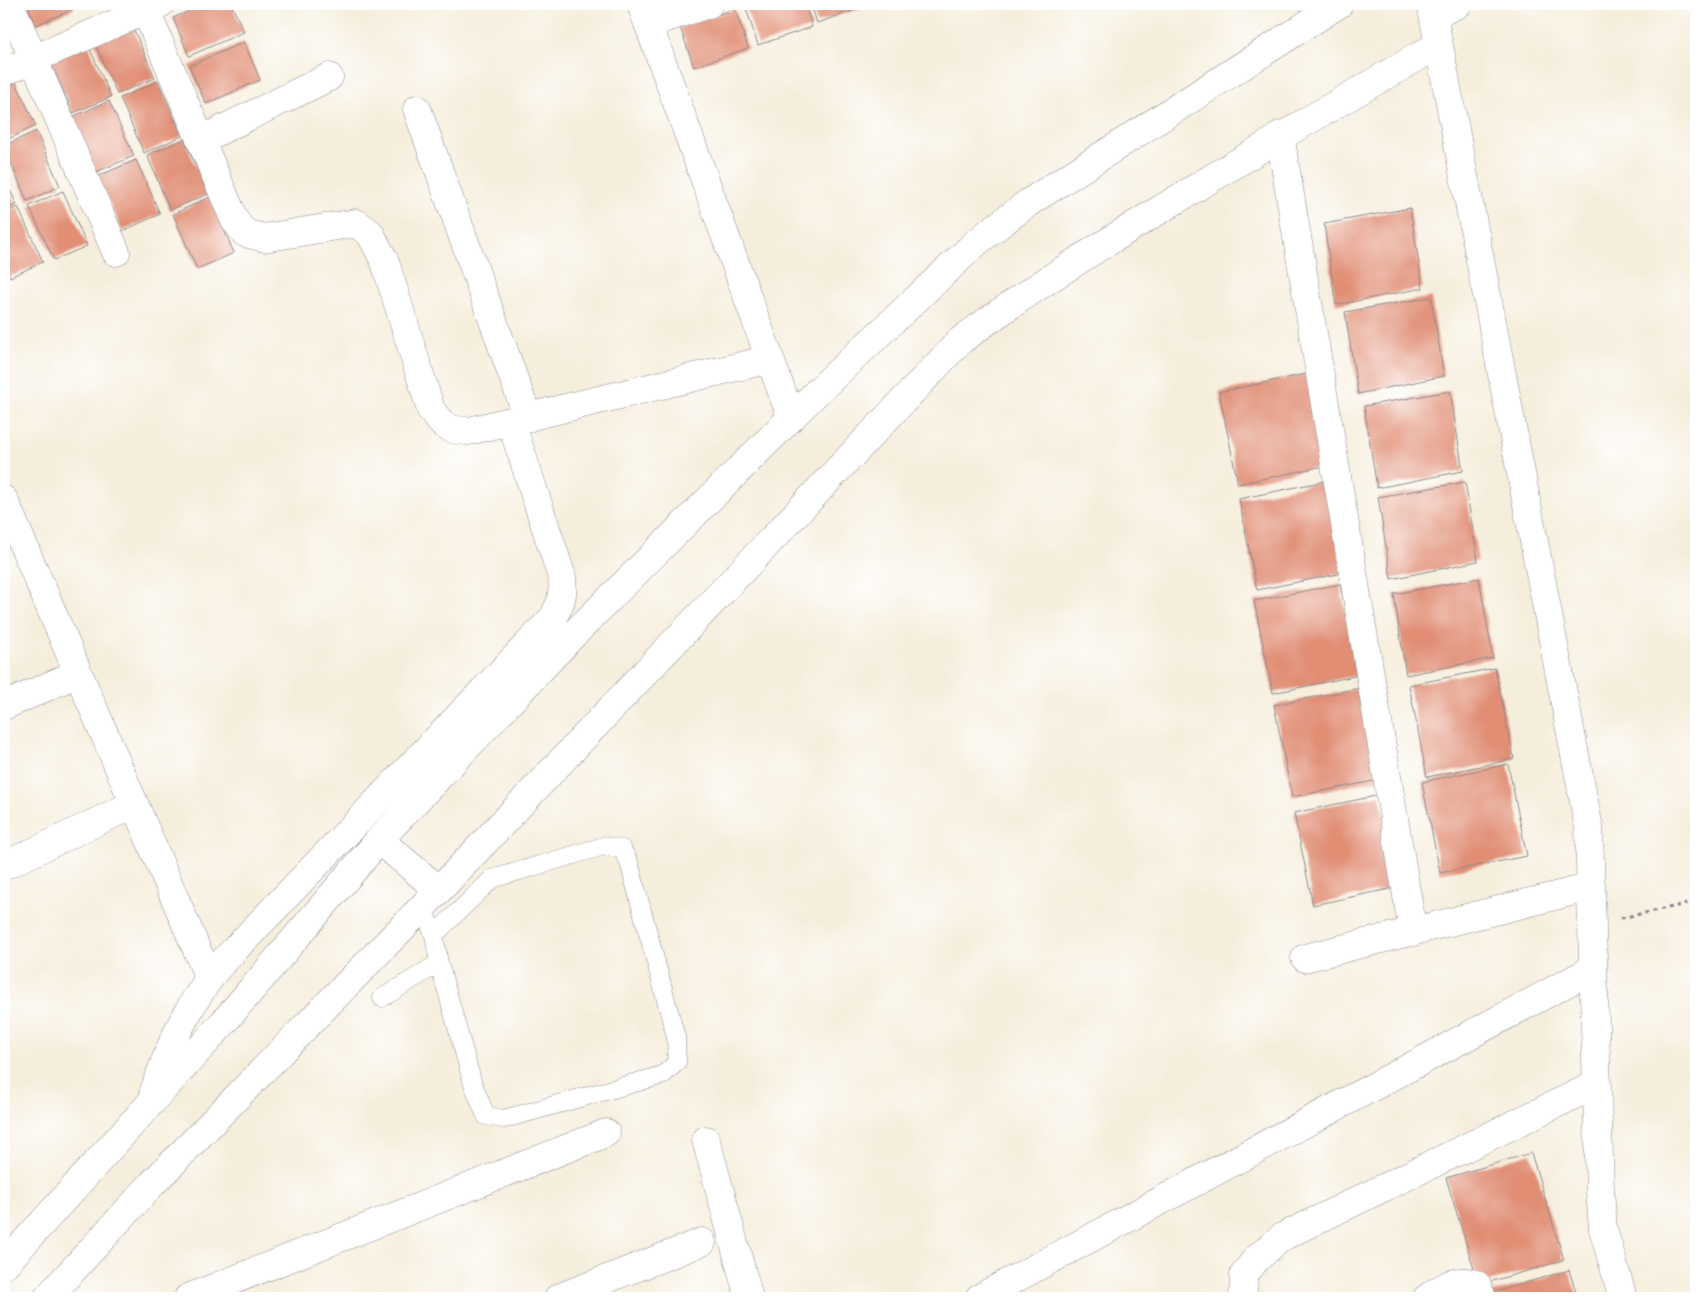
<svg xmlns="http://www.w3.org/2000/svg" width="1700" height="1302" font-family="Kalam,sans-serif">
<rect width="100%" height="100%" fill="#fff"/>
<filter id="ink" filterUnits="userSpaceOnUse"><feTurbulence type="fractalNoise" baseFrequency=".02" numOctaves="2"/><feDisplacementMap in="SourceGraphic" scale="10" xChannelSelector="R" yChannelSelector="G"/><feConvolveMatrix kernelMatrix="1 2 1 2 8 2 1 2 1" color-interpolation-filters="sRGB"/></filter>
<filter id="wash" filterUnits="userSpaceOnUse"><feTurbulence type="fractalNoise" baseFrequency=".0096" numOctaves="4" result="noise"/><feDisplacementMap in="SourceGraphic" scale="20" xChannelSelector="R" yChannelSelector="G"/><feGaussianBlur stdDeviation="1.12" result="paint"/><feColorMatrix in="noise" values="0 0 0 0 0 0 0 0 0 0 0 0 0 0 0 0 0 1.4 0 .05"/><feComposite in="paint" operator="in"/></filter>
<g filter="url(#wash)">
<rect width="100%" height="100%" fill="#f6eedc"/>
<g id="blocks">
<path fill="#e18e75" d="M 27,4 L 72,4 L 74,9 L 36,25 Z
M 205,4 L 231,4 L 244,32 L 189,56 L 173,18 Z
M 749,4 L 805,4 L 812,27 L 758,45 L 745,5 Z
M 811,4 L 873,4 L 817,23 Z
M 735,9 L 748,48 L 694,67 L 680,27 Z
M 131,23 L 155,78 L 117,94 L 93,39 Z
M 87,42 L 111,97 L 73,113 L 49,59 Z
M 244,42 L 260,80 L 206,104 L 189,66 Z
M 11,72 L 36,126 L 4,141 L 4,75 Z
M 158,81 L 182,136 L 144,153 L 120,98 Z
M 109,101 L 134,156 L 96,172 L 72,117 Z
M 36,131 L 60,186 L 27,201 L 4,146 Z
M 184,139 L 208,194 L 170,210 L 147,155 Z
M 136,160 L 160,214 L 122,231 L 98,176 Z
M 4,177 L 17,205 L 4,211 Z
M 63,191 L 87,246 L 54,260 L 29,206 Z
M 210,197 L 234,253 L 197,269 L 173,214 Z
M 18,207 L 43,262 L 10,277 L 4,264 L 4,214 Z
M 1410,208 L 1423,288 L 1336,305 L 1324,224 Z
M 1431,297 L 1444,376 L 1358,394 L 1345,312 Z
M 1306,374 L 1324,466 L 1238,484 L 1219,392 Z
M 1450,391 L 1463,471 L 1377,488 L 1364,406 Z
M 1325,481 L 1343,573 L 1257,590 L 1239,499 Z
M 1465,482 L 1478,561 L 1391,579 L 1378,497 Z
M 1479,578 L 1493,658 L 1406,675 L 1394,594 Z
M 1340,584 L 1359,675 L 1273,693 L 1254,601 Z
M 1495,668 L 1514,759 L 1427,777 L 1409,685 Z
M 1360,688 L 1379,780 L 1292,797 L 1274,705 Z
M 1508,764 L 1527,856 L 1440,873 L 1422,782 Z
M 1380,795 L 1399,887 L 1313,905 L 1294,813 Z
M 1531,1153 L 1564,1260 L 1479,1285 L 1446,1178 Z
M 1569,1270 L 1578,1298 L 1486,1298 L 1485,1295 Z"/>
</g>
</g>
<g filter="url(#ink)">
<use href="#blocks" fill-opacity="0" stroke="#8c888c" stroke-width="1"/>
<g fill="none" stroke-linecap="round" stroke-linejoin="round">
<g stroke="#8c888c" stroke-width="19">
<path id="lane" d="M 422,907 L 434,935 L 439,963 L 473,1084 L 486,1116 L 504,1119 L 663,1075 L 677,1062 L 676,1037 L 629,862 L 622,849 L 604,846 L 492,879 L 434,935
M 382,998 L 439,963"/>
</g>
<g stroke="#8c888c" stroke-width="29">
<path id="street" d="M 10,4 L 116,252
M 143,4 L 235,221 L 245,233 L 264,238 L 356,223 L 370,233 L 385,262 L 431,410 C 442,426 450,431 469,431 L 770,359
M 641,4 L 791,417
M 1431,4 L 1589,828 L 1600,1191 L 1603,1229 L 1623,1298
M 1434,15 L 1458,4
M 648,24 L 709,4
M 4,72 L 160,4
M 417,109 L 528,418
M 1280,135 L 1413,932
M 203,139 L 329,77
M 4,500 L 209,978
M 4,706 L 78,673
M 379,840 L 439,890
M 4,866 L 134,804
M 1305,958 L 1591,887
M 154,1091 C 172,1040 185,1010 218,967 L 552,619 C 561,604 564,595 562,577 L 511,422
M 706,1140 L 749,1298
M 4,1265 L 223,1023 L 379,840 L 574,634 L 815,394 L 978,241 L 1028,203 L 1339,4
M 47,1298 L 152,1184 L 439,890 L 960,341 C 1022,295 1087,254 1153,214 C 1247,156 1342,100 1437,46
M 188,1298 L 606,1133
M 558,1298 L 702,1242
M 979,1298 L 1593,969
M 1243,1298 L 1244,1275 L 1256,1259 L 1282,1237 L 1597,1084
M 1427,1298 C 1443,1287 1458,1276 1477,1285 L 1482,1298"/>
</g>
<path stroke="#8c888c" stroke-width="3" stroke-dasharray="4 4" stroke-linecap="butt" d="M 1621,918 L 1696,902"/>
<use href="#lane" stroke="#fff" stroke-width="18"/>
<use href="#street" stroke="#fff" stroke-width="28"/>
</g>
</g>
<rect width="1700" height="1302" fill="none" stroke="#fff" stroke-width="20"/>
</svg>
